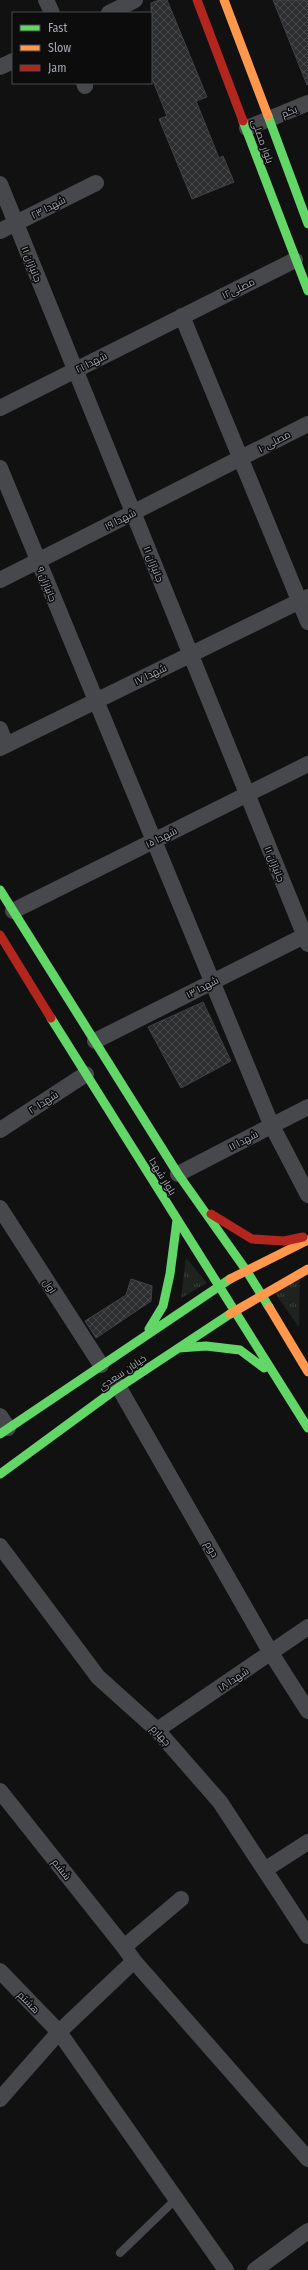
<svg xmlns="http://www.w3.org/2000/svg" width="308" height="2270" font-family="'Fira Sans Condensed',Cairo,sans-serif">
<defs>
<pattern id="grass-tufts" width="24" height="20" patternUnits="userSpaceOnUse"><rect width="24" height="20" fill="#1e231f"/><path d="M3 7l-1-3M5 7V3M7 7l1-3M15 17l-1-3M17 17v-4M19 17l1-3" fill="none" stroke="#3c403d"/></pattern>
<pattern id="building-cross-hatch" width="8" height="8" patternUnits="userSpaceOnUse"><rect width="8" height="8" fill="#2d2e2f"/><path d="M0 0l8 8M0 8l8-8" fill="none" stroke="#48494b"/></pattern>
</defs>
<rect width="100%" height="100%" fill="#111112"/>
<path fill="url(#grass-tufts)" d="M 186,1258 L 207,1283 L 181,1298 Z
M 300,1275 L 299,1327 L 272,1289 Z"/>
<path fill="url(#building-cross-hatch)" stroke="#414245" d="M 159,0 L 167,0 L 207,97 L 196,101 L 219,158 L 223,156 L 234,182 L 192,199 L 159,119 L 167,116 L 151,76 L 151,3 Z
M 273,0 L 308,0 L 308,84 L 307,85 Z
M 203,1002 L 231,1061 L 181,1088 L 148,1027 Z
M 131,1279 L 152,1286 L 151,1301 L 96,1338 L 85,1321 L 126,1295 Z"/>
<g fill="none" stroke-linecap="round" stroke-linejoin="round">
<path stroke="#47484b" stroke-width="8" d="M 120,2253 L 176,2199"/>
<path stroke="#47484b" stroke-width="16" d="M 46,0 L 52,13
M 109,13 L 135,0
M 0,67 L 13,61
M 84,83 L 85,86
M 247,128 L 308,103
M 0,184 L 308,944
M 0,231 L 96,183
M 182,316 L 308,622
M 0,408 L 295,260
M 0,468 L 271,1124 L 308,1195
M 0,580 L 308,424
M 0,729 L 6,745
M 0,748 L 308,597
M 13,911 L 308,764
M 95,1041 L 308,934
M 0,1130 L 86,1074
M 178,1174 L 308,1107
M 0,1208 L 101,1365
M 118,1386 L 271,1653 L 308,1711
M 0,1416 L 8,1428
M 0,1546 L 98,1677 L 157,1730 L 220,1802 L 308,1936
M 157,1730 L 308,1627
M 0,1791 L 124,1947
M 266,1869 L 308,1842
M 181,1899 L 124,1947 L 134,1961 L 308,2159
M 0,1971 L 59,2032 L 226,2270
M 0,2099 L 59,2032 L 134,1961
M 255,2270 L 308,2231"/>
<path stroke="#63d668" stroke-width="9" d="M 268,116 L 308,224
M 243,121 L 308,291
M 0,890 L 178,1174 L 246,1270 L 269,1307
M 51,1018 L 308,1428
M 149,1329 L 163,1306 L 170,1274 L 177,1220
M 179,1348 L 206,1346 L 240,1350 L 264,1368
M 0,1434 L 230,1279
M 0,1474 L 112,1392 L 230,1314"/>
<path stroke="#ff974d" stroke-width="9" d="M 224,0 L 268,116
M 230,1279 L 308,1240
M 269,1307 L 308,1372
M 230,1314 L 308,1269"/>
<path stroke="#b3261e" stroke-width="9" d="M 197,0 L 243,121
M 0,935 L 51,1018
M 211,1214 L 252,1239 L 284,1241 L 303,1237"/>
</g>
<g text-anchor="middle" stroke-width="3" stroke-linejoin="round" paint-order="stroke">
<g font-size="10" fill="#a4a8b1" stroke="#0c0c0d">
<text transform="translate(289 111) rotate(-23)" y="4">یکم</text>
<text transform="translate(263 141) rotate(70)" y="4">بلوار مصلی</text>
<text transform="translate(48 207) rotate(-27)" y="4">شهدا ۲۳</text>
<text transform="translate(32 264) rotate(68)" y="4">جانبازان ۱۱</text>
<text transform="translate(238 288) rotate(-26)" y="4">مصلی۱۲</text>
<text transform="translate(91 362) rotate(-27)" y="4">شهدا ۲۱</text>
<text transform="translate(274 441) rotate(-28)" y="4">مصلی ۱۰</text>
<text transform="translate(120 519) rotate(-27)" y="4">شهدا ۱۹</text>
<text transform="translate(154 564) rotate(68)" y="4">جانبازان ۱۱</text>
<text transform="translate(47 584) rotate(68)" y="4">جانبازان ۹</text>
<text transform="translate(150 674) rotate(-26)" y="4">شهدا ۱۷</text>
<text transform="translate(161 837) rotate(-27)" y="4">شهدا ۱۵</text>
<text transform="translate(275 864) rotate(68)" y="4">جانبازان ۱۱</text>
<text transform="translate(202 987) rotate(-27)" y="4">شهدا ۱۳</text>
<text transform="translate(43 1102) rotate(-33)" y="4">شهدا ۲۰</text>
<text transform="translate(243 1140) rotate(-28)" y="4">شهدا ۱۱</text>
<text transform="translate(163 1176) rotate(58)" y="4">بلوار شهدا</text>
<text transform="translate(50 1286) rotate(57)" y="4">اول</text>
<text transform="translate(122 1372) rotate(-34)" y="4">خیابان سعدی</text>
<text transform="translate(212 1549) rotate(60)" y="4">دوم</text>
<text transform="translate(233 1679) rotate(-34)" y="4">شهدا ۱۸</text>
<text transform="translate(161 1735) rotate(47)" y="4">چهارم</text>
<text transform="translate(62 1869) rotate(52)" y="4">ششم</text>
<text transform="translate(29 2002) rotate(46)" y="4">هشتم</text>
</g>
</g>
<rect x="12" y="12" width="140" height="72" fill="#0c0c0d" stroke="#494a4f"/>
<rect x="20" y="25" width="20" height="6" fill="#63d668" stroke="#494a4f"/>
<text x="48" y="32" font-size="12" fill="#a4a8b1">Fast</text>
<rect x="20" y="45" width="20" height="6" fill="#ff974d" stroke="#494a4f"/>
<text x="48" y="52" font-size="12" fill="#a4a8b1">Slow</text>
<rect x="20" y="65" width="20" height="6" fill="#b3261e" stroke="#494a4f"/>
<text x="48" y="72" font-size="12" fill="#a4a8b1">Jam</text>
</svg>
